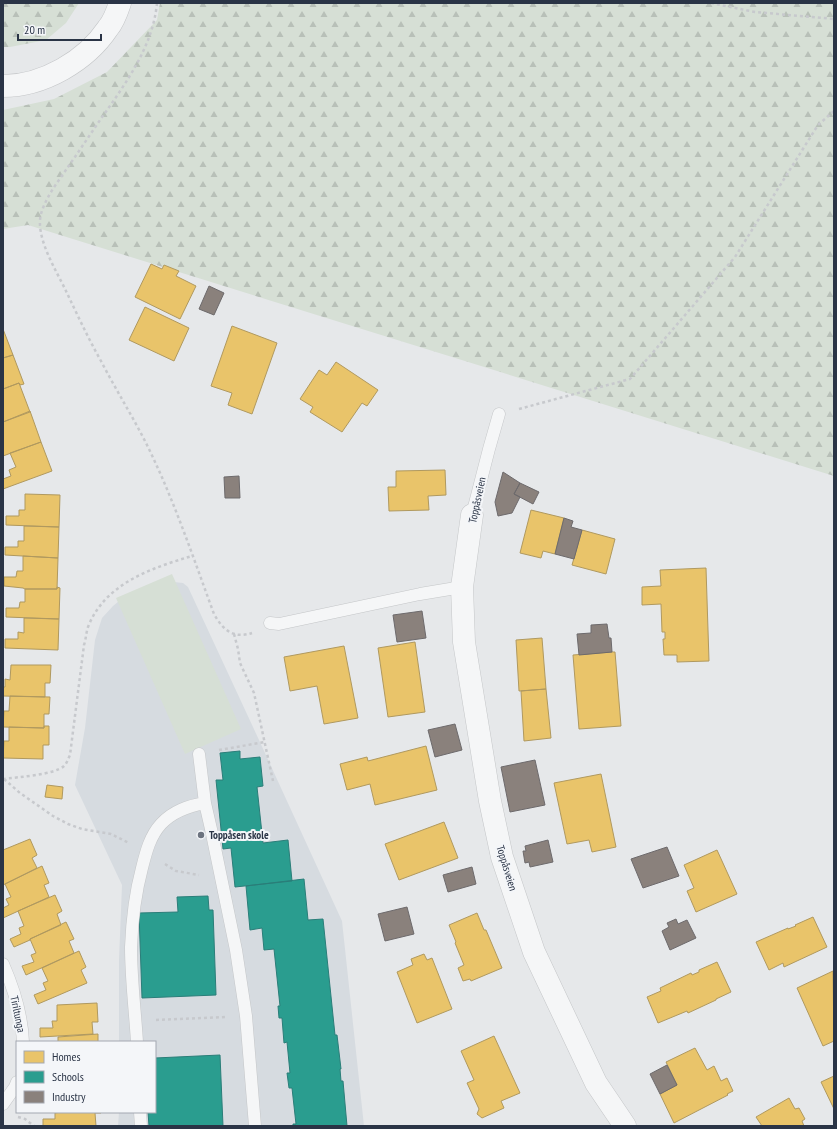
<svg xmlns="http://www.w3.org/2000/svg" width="837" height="1129" font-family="'PT Sans Narrow',sans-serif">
<defs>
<pattern id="forest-firs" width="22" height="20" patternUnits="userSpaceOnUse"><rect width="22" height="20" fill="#d6dfd5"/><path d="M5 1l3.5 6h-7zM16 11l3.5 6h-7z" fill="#b8c0b8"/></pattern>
</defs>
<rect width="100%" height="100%" fill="#e6e8ea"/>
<path fill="#d6dbe0" d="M 174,582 L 183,583 L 188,587 L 259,740 L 342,921 L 364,1126 L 118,1126 L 119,1112 L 155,1112 L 155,1042 L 119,1042 L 119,960 L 122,885 L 75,785 L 85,728 L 95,640 L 102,618 L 113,606 L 124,597 Z"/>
<path fill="url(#forest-firs)" d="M 3,3 L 79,3 L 66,23 L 46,40 L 10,47 L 3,47 Z
M 160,3 L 834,3 L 834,476 L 28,225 L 3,229 L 3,110 L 54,99 L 107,72 L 157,20 Z"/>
<path fill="#d6dfd5" d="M 172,574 L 241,729 L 185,754 L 116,598 Z"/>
<path fill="#e9c46a" stroke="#b0995f" d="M 151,264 L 162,269 L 164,265 L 179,271 L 176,276 L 196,286 L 180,319 L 135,297 Z
M 145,307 L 189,328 L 174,361 L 129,340 Z
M 232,326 L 277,343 L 252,414 L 228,405 L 232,393 L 211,386 Z
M 3,329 L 13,355 L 3,358 Z
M 13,355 L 24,384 L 20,385 L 19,383 L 3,389 L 3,358 Z
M 336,362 L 378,390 L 367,406 L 362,403 L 342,432 L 310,412 L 313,407 L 300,399 L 319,370 L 327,375 Z
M 19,383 L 30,412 L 3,422 L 3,389 Z
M 30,411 L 41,442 L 3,456 L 3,422 Z
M 41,442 L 52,471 L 3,489 L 3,479 L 11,476 L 9,470 L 16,467 L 10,453 Z
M 445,470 L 446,495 L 428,496 L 429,510 L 389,511 L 388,487 L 396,487 L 396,471 Z
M 25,494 L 60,495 L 59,527 L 6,525 L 6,516 L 19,516 L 19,510 L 25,510 Z
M 531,510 L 564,518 L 555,554 L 543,551 L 541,558 L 520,553 Z
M 24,526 L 59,527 L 58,558 L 5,555 L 5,547 L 18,547 L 18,541 L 24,541 Z
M 582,530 L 615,539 L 606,574 L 572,565 Z
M 23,556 L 58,558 L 57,589 L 25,589 L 23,588 L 4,586 L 4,577 L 16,577 L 17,571 L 23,571 Z
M 706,568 L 709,661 L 677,662 L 677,655 L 664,655 L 663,639 L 665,639 L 665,632 L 662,632 L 661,604 L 642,605 L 642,587 L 661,586 L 660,570 Z
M 57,587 L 60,588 L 59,619 L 6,617 L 6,608 L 19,608 L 20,602 L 25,602 L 25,589 L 57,589 Z
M 24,618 L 59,619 L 58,650 L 5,648 L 5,639 L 18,639 L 18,632 L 24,633 Z
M 542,638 L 546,689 L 519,691 L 516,640 Z
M 415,642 L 425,712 L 388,717 L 378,648 Z
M 344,646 L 358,718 L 324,724 L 317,686 L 290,691 L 284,657 Z
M 612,652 L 615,652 L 621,726 L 579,729 L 573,655 Z
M 11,665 L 51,665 L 50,683 L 45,683 L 45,697 L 3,696 L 3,687 L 5,687 L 5,679 L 10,680 Z
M 546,689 L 551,738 L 524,741 L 521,691 Z
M 10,696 L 50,697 L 49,714 L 44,714 L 44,728 L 3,727 L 4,711 L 9,711 Z
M 44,726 L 49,726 L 49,745 L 43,745 L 43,759 L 3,758 L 4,741 L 9,741 L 9,727 L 44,728 Z
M 426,746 L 437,790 L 375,805 L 370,784 L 347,790 L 340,764 L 367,757 L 368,761 Z
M 601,774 L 616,847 L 592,852 L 589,840 L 567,844 L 554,783 Z
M 47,785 L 63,787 L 62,799 L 45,797 Z
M 444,822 L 458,858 L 399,880 L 385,844 Z
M 30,839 L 37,855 L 32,858 L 37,868 L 3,885 L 3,850 Z
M 717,850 L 737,894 L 696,912 L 687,891 L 694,888 L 684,865 Z
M 42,866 L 49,883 L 44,885 L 49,897 L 3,918 L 3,908 L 9,905 L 6,899 L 11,897 L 5,884 Z
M 55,895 L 62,911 L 57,914 L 61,925 L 30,939 L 30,940 L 14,947 L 10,939 L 21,934 L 19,928 L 24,926 L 18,911 Z
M 477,913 L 484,930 L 486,930 L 502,968 L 471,981 L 470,979 L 463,981 L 458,968 L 464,965 L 455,943 L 456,942 L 449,925 Z
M 813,917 L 827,947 L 784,967 L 783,963 L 769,970 L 756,942 L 788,928 L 788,929 L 796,926 L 795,925 Z
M 66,922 L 74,939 L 69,941 L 74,953 L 26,975 L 22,966 L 34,962 L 31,955 L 36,953 L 30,939 Z
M 79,951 L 86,967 L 81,970 L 87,983 L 38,1004 L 34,995 L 46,990 L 43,983 L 48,981 L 42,968 Z
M 424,954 L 427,960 L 432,958 L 452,1009 L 417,1023 L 397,972 L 413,965 L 411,959 Z
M 717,962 L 731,992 L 716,999 L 716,1000 L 688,1013 L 687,1011 L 658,1023 L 647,997 L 661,991 L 660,988 L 691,973 L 692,975 L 699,972 L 699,970 Z
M 833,971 L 834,1041 L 823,1046 L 797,988 Z
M 97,1003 L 98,1022 L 92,1022 L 93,1034 L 40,1037 L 40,1028 L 53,1028 L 52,1021 L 57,1021 L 57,1005 Z
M 98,1034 L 98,1042 L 58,1042 L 58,1037 Z
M 494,1036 L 520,1093 L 501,1101 L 504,1108 L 482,1118 L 477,1114 L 479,1109 L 467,1083 L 474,1080 L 461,1051 Z
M 695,1048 L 707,1070 L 714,1066 L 721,1081 L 727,1078 L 733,1091 L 727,1094 L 728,1095 L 674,1123 L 660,1094 L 677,1085 L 666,1062 Z
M 834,1076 L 834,1109 L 821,1082 Z
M 789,1098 L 795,1109 L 799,1108 L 805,1119 L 802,1121 L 804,1126 L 762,1126 L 756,1117 Z
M 61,1112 L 101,1112 L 101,1113 L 95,1113 L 96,1126 L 43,1126 L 43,1119 L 55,1119 L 55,1113 Z"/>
<path fill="#2a9d8f" stroke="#2a7e79" d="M 240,751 L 240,759 L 260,757 L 263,786 L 257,787 L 263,843 L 288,840 L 292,881 L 235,887 L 231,848 L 223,849 L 216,780 L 223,780 L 220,753 Z
M 304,879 L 308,920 L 323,919 L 335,1035 L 337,1035 L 341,1069 L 340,1069 L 341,1081 L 343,1081 L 347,1126 L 293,1126 L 293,1124 L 296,1124 L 292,1088 L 289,1088 L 287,1073 L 290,1073 L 287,1042 L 284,1043 L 282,1018 L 279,1018 L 278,1006 L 280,1006 L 274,949 L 264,950 L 262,928 L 250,930 L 246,886 Z
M 208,896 L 209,910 L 213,910 L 216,995 L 142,998 L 139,913 L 178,912 L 177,897 Z
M 220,1055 L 223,1126 L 149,1126 L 148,1112 L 155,1112 L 155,1058 Z"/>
<path fill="#8a817c" stroke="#6d6a6c" d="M 209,286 L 224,293 L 214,315 L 199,309 Z
M 503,472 L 520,483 L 514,494 L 520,497 L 512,513 L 498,516 L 495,502 Z
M 239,476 L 240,498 L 225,498 L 224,477 Z
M 520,483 L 539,492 L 533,504 L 514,494 Z
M 564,518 L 573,521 L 571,527 L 582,530 L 574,559 L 555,554 Z
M 422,611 L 426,638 L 397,642 L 393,615 Z
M 607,624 L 609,638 L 611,638 L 612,652 L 579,655 L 577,634 L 591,633 L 591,625 Z
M 455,724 L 462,750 L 435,757 L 428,730 Z
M 535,760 L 545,805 L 510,812 L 501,767 Z
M 548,840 L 553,862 L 530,867 L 529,862 L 525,863 L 523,851 L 526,851 L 525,846 Z
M 667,847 L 679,876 L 643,888 L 631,859 Z
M 472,867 L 476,884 L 448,892 L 443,875 Z
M 407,907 L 414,934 L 385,941 L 378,914 Z
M 676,919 L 678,924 L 687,920 L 696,938 L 670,950 L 662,931 L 669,927 L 667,923 Z
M 667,1065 L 677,1085 L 660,1094 L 650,1074 Z"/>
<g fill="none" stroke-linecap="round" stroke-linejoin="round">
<g stroke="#c4c6c8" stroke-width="13">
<path id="lane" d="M 472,515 L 489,449 L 499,414
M 270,623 L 279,624 L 420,594 L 462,587
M 199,754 L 205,803 L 211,829 L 236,950 L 246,1016 L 255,1126
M 3,964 C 14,989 22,1015 23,1042
M 137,1042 C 135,1010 131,979 131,947 C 132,921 135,894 142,868 C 146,852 150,836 161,824 C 173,811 188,806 205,803
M 3,1104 L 15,1087 L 17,1082
M 140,1112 L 141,1126"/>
</g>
<g stroke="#c4c6c8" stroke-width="23">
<path id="street" d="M 3,86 C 43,86 86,61 108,28 C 114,21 117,12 120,3
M 472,515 L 462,587 L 464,642 L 490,801 L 502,857 L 534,952 L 596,1083 L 625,1126"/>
</g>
<path stroke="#c7c9cd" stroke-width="2.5" stroke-dasharray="3 3" stroke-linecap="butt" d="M 157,3 C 153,45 128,80 105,113 C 93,130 82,147 70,164 C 60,179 46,196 41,214 C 35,237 56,270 66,291 C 77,314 88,338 101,361 C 116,390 133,417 147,445 C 174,500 193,557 214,614 C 223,630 233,639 252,633
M 711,3 L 755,12 L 834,19
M 519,409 L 630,379 L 735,257 L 818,125 L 834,111
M 234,634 L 238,649 L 240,663 L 254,693 L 273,781
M 219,750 L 265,742
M 3,779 C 17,777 54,775 64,766 C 67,763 68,759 70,755 L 84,645 C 86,639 86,633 88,627 C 105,583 152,568 192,556
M 4,779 L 20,793 L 53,816 L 68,824 L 82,829 L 111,834 L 129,843
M 165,864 L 176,871 L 199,875
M 156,1020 L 225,1017
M 18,1117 L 25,1119 L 34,1126"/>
<use href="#lane" stroke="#f5f6f7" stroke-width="12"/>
<use href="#street" stroke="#f5f6f7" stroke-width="22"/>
</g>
<circle fill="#6c737f" stroke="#f4f6f9" stroke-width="1.5" cx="201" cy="835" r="4"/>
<g text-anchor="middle" stroke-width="4" stroke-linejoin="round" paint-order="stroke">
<g font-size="11" fill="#2a3446" stroke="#f4f6f9">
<text transform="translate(477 500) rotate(-78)" y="4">Toppåsveien</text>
<text transform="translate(507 868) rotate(73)" y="4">Toppåsveien</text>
<text transform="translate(18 1014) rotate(78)" y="4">Tiriltunga</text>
</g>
<g font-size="11" font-weight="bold" fill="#2a3446" stroke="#f4f6f9" text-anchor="start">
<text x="209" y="839">Toppåsen skole</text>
</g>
</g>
<rect width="837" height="1129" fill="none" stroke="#2a3446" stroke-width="8"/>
<rect x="16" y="1041" width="140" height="72" fill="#f4f6f9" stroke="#a3a8b1"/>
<rect x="24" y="1051" width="20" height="12" fill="#e9c46a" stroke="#a3a8b1"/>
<text x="52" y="1061" font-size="12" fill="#2a3446">Homes</text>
<rect x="24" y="1071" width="20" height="12" fill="#2a9d8f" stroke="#a3a8b1"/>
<text x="52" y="1081" font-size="12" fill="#2a3446">Schools</text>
<rect x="24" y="1091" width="20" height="12" fill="#8a817c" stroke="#a3a8b1"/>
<text x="52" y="1101" font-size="12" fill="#2a3446">Industry</text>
<path d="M18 34v6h83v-6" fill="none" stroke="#2a3446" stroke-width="2"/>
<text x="24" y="34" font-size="12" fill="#2a3446" stroke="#f4f6f9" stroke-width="3" paint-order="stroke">20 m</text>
</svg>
